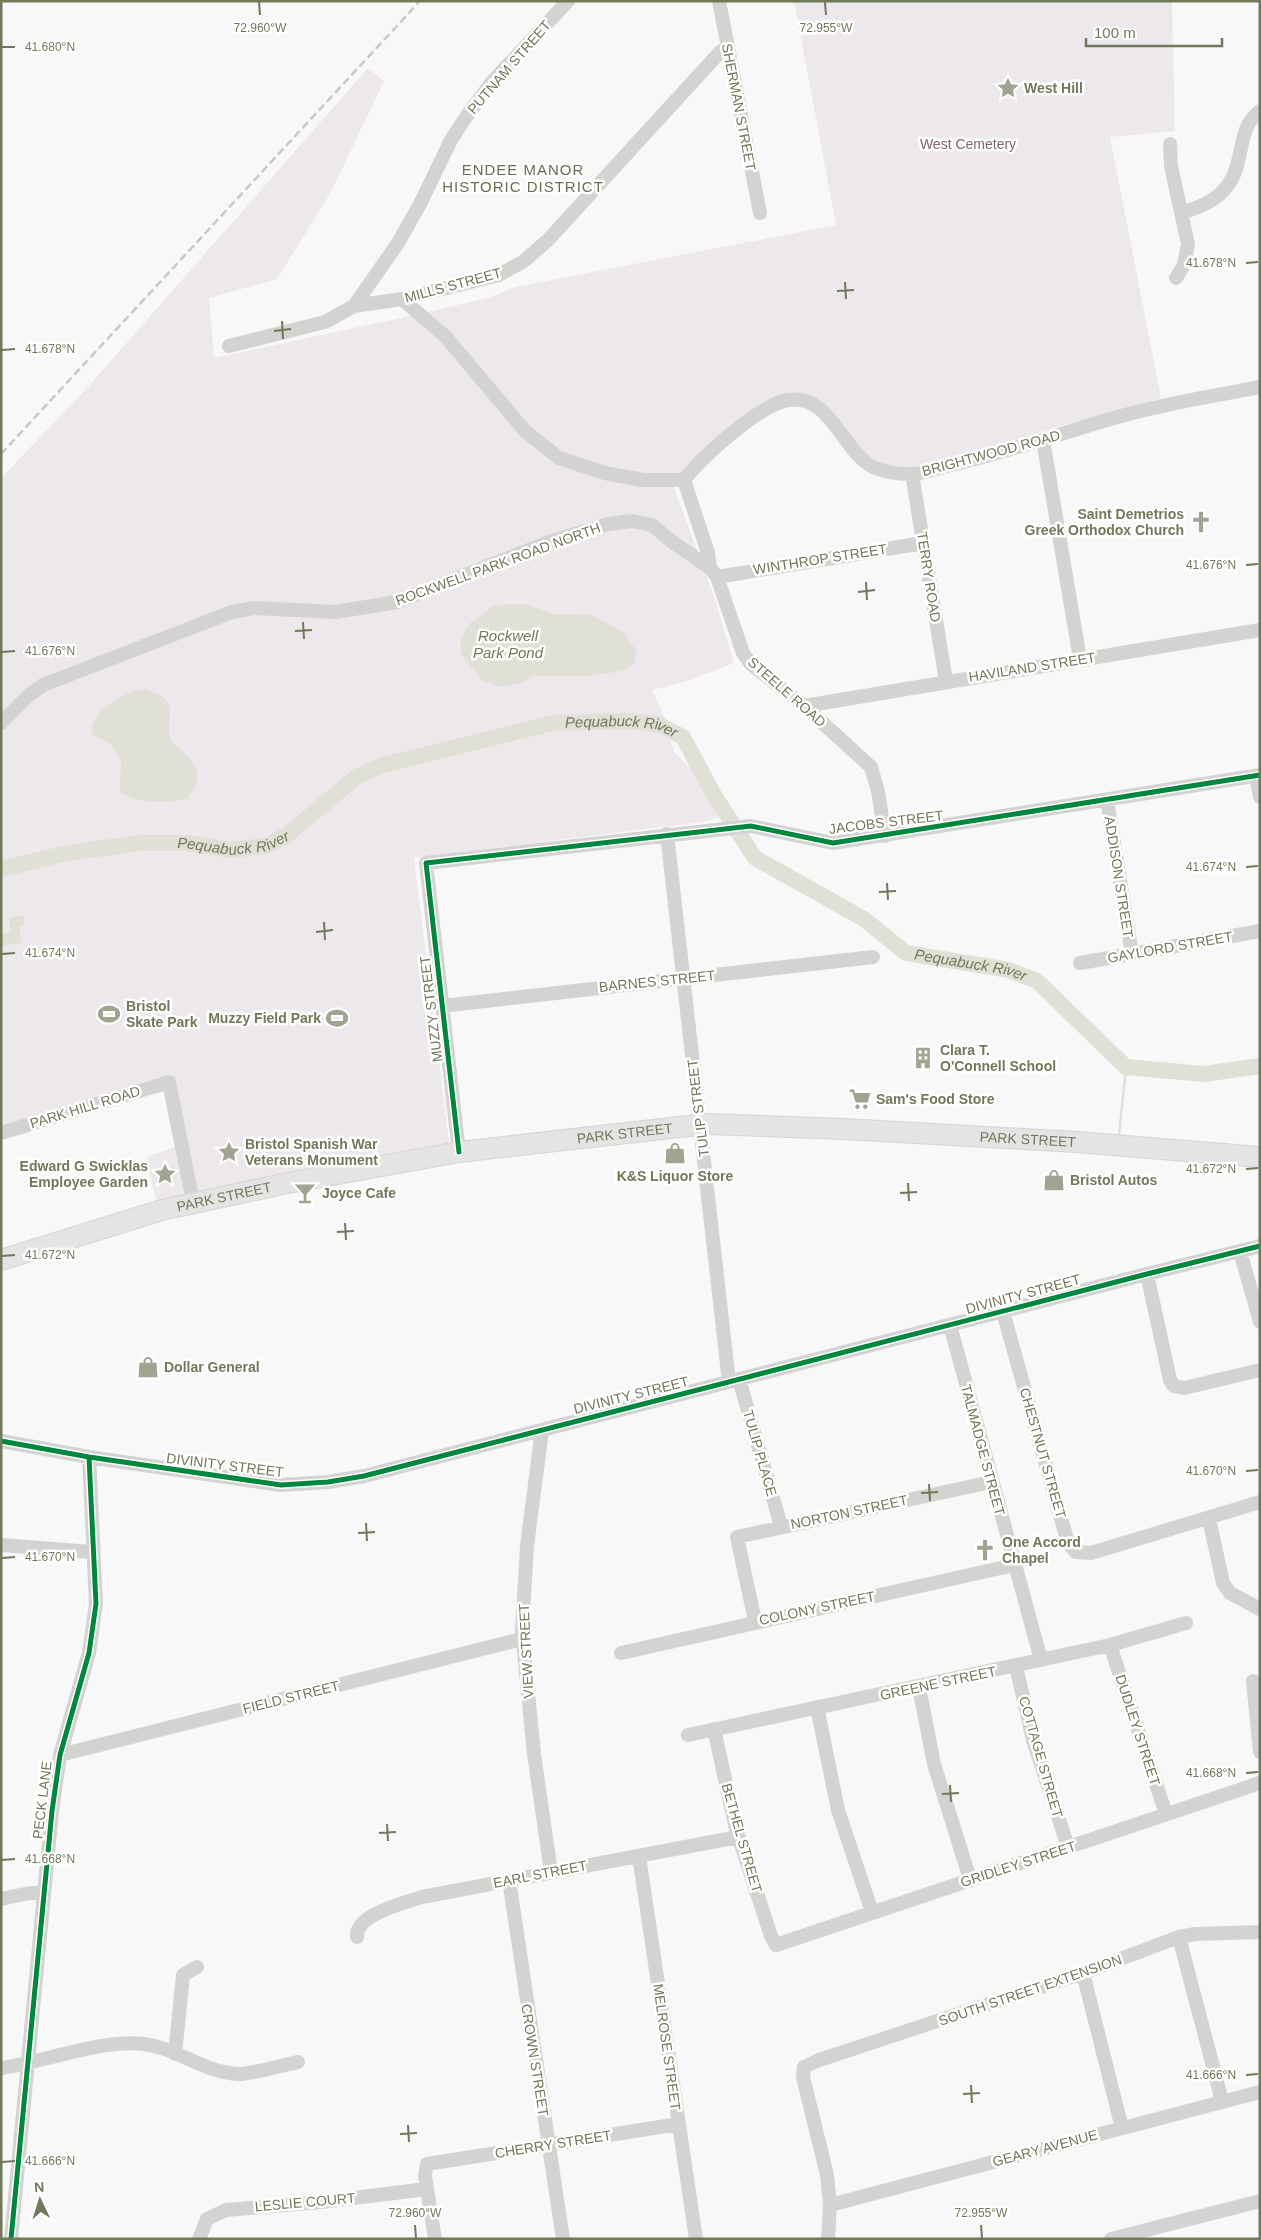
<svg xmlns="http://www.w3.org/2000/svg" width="1261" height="2240" font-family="Helvetica,sans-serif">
<rect width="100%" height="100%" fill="#f9f8f9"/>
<path fill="#ede8eb" d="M 794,1 L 1172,1 L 1175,131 L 1110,137 L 1161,398 L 1050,429 L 977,453 L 924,466 L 897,468 L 878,462 L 860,450 L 806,396 L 713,441 L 674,488 L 715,599 L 734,663 L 690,680 L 652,690 L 663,713 L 674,752 L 711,788 L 719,817 L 702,822 L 414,858 L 449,1141 L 448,1146 L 157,1206 L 147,1161 L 149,1156 L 175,1147 L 164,1093 L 159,1077 L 1,1128 L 1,478 L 87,388 L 368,68 L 384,81 L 331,192 L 277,279 L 209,298 L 214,358 L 428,312 L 491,297 L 515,287 L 836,225 Z"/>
<path fill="#e0e0d7" d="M 525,604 L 554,614 L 593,615 L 625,634 L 637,652 L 634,664 L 622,671 L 590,676 L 532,676 L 519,684 L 501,687 L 482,680 L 462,656 L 460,641 L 469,624 L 495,605 Z
M 147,689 L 162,696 L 170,705 C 171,716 166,730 171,740 C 173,744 179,748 182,751 C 200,768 203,779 187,799 C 171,803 132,804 120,791 L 121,760 L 110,744 L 92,734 C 88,712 128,689 147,689 Z
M 23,915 L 25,924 L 19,926 L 22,943 L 1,946 L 1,934 L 11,932 L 9,918 Z"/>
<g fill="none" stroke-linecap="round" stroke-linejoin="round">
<path stroke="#e0e0d7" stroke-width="2.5" d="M 1119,1135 L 1126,1067"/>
<path stroke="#e0e0d7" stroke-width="16" id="s1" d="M 1,869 L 67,853 L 141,843 L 186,843 L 231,850 L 266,846 L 286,836 L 356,777 L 383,765 L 553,723 L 627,721 L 658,724 L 683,737 L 714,795 L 755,858 L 864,919 L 906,953 L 1009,970 L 1037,981 L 1126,1067 L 1204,1074 L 1260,1066"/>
<g stroke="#d5d5d4" stroke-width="22">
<g id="highway">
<path id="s2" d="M 1,1260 L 162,1210 L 288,1183 L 459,1152 L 706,1124 L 844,1129 L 1077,1142 L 1260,1157"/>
</g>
</g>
<path stroke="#d3d3d2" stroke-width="14" d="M 719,1 L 760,213
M 1170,144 L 1171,166 L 1188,244 L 1184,265 L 1176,278
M 1182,213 C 1199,207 1217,201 1228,185 C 1245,163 1236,128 1260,111
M 402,299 L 445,336 L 525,431 L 559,458 L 605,473 L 643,480 L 684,480
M 354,306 L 402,299 L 499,275 L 524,261 L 548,240 L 720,52 L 728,48
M 229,346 L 325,322 L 354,306 L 398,243 L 420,204 L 451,140 L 466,117 L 492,82 L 568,1
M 1043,440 L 1080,659
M 912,474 L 946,681
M 684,480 C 702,457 759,405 788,400 C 830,393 842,451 873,467 C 884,472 899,474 910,474 C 923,474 938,468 951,465 C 1002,453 1051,437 1100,422 C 1152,406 1207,397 1260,387
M 684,480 L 708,553 L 710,568 L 717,577 L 743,653 L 751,664 L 804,706 L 871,767 L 878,791 L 885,836
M 717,577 L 923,543
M 804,706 L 1260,630
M 1,723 L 29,695 L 43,685 L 232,612 L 254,608 L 335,612 L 397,602 L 549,542 L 608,524 L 632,521 L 652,525 L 671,541 L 710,568
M 1256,776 L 1260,797
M 1107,800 L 1132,954
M 667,834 L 729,1382
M 1080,963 L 1260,931
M 442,1006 L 873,957
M 1,1133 L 169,1082 L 193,1202
M 459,1152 L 426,863 L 751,826 L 833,843 L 1260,775
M 1240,1251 L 1260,1322
M 1147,1274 L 1170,1380 L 1174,1386 L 1184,1388 L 1260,1370
M 1003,1312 L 1068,1543 L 1076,1552 L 1091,1553 L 1260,1502
M 950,1325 L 1041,1660
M 739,1379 L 781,1526
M 542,1430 L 527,1546 L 522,1631 L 534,1754 L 551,1872
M 1,1441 L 89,1457 L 281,1485 L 328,1482 L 364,1476 L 1147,1274 L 1260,1246
M 1209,1519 L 1223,1583 L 1230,1593 L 1260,1609
M 1,1545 L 92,1552
M 755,1621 L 737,1537 L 991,1482
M 1110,1645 L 1166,1814
M 621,1653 L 1014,1565
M 1016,1666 L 1033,1740 L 1068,1847
M 1253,1681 L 1260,1752
M 919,1687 L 934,1764 L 970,1879
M 817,1707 L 838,1810 L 872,1912
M 714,1729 L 736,1829 L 771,1936 L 776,1945 L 1260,1783
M 688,1735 L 1110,1645 L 1186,1623
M 60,1755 L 522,1639
M 639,1856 L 696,2239
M 509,1880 L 563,2239
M 1,1899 L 30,1893 L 43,1893
M 357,1937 C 355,1914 405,1903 422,1897 L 738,1837
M 1179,1937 L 1222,2101
M 1083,1973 L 1122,2128
M 175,2054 L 183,1975 L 197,1967
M 1,2068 C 45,2062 100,2039 144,2044 C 177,2048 205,2073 238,2074 C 253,2074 282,2065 298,2062
M 830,2205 L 1260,2092
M 11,2239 L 52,1811 L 60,1755 L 89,1653 L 96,1604 L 89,1457
M 199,2239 L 207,2219 L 226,2210 L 321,2202 L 427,2189
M 435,2239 L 425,2176 L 427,2164 L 679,2124
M 828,2239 L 830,2205 L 827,2175 L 803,2077 L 804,2067 L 819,2060 L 1083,1973 L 1179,1937 L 1195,1934 L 1260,1932
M 1111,2239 L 1260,2201"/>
<use href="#highway" stroke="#e5e4e4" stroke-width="20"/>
<path stroke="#c8c8c6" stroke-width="2.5" stroke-dasharray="8 4" stroke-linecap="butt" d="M 1,454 L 420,1"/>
<g stroke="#fff" stroke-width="8">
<path id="cycleway" d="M 459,1152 L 426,863 L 751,826 L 833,843 L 1260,775
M 1,1441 L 89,1457 L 281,1485 L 328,1482 L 364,1476 L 1147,1274 L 1260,1246
M 11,2239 L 52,1811 L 60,1755 L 89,1653 L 96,1604 L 89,1457"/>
</g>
<use href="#cycleway" stroke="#00873e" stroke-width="5"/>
</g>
<path fill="none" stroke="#707959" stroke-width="2" d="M 259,2 L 260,15M 825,2 L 826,15M 2,47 L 15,47M 1246,263 L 1258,262M 845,282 L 846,299M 837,291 L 854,290M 282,321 L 283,339M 274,331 L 291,329M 2,350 L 15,349M 1246,565 L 1258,564M 866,582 L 867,600M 858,592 L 875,590M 303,622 L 304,639M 295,631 L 312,630M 2,652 L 15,651M 1246,867 L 1258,866M 887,883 L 888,900M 879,892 L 896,891M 324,922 L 325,940M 316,932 L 333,930M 2,954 L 15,953M 1246,1169 L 1258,1168M 908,1183 L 909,1201M 900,1193 L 917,1192M 345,1223 L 346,1240M 337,1232 L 354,1231M 2,1256 L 15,1255M 1246,1471 L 1258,1470M 929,1484 L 930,1501M 921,1493 L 938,1492M 366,1523 L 367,1541M 358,1533 L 375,1532M 2,1558 L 15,1557M 1246,1773 L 1258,1772M 950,1785 L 951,1802M 942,1794 L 959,1793M 387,1824 L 388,1841M 379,1833 L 396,1832M 2,1860 L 15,1859M 1246,2075 L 1258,2074M 971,2085 L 972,2103M 963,2094 L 980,2093M 408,2125 L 409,2142M 400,2134 L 417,2133M 2,2162 L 15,2161M 415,2225 L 416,2238M 981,2225 L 982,2238"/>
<defs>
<g id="sight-bare" transform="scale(1.725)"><path d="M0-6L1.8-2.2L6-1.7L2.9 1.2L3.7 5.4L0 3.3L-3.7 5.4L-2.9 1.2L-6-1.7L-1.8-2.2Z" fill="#a0a591" stroke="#fff" stroke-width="2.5" paint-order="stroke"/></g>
<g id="church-bare" transform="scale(1.725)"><path d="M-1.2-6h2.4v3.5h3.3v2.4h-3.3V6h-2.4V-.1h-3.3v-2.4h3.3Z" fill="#a0a591" stroke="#fff" stroke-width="2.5" paint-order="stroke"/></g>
<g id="stadium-bare" transform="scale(1.725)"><path d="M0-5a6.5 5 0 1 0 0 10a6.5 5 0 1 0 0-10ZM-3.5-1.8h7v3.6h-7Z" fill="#a0a591" stroke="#fff" stroke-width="2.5" paint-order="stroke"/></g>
<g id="building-bare" transform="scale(1.725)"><path d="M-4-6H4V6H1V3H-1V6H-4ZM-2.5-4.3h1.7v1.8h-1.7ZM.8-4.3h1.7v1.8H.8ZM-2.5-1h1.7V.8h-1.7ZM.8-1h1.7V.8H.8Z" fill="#a0a591" stroke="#fff" stroke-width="2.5" paint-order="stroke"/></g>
<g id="supermarket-bare" transform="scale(1.725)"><path d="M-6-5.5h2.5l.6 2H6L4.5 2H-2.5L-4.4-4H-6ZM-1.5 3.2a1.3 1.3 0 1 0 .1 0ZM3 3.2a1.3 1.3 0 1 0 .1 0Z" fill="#a0a591" stroke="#fff" stroke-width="2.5" paint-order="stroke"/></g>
<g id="shop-bare" transform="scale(1.725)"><path d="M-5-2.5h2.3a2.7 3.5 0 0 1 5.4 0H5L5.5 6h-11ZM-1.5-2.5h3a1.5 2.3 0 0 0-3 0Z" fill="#a0a591" stroke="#fff" stroke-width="2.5" paint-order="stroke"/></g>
<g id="bar-bare" transform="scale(1.725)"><path d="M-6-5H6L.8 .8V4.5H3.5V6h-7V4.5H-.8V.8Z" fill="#a0a591" stroke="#fff" stroke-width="2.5" paint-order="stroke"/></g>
</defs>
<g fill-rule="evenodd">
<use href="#sight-bare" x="1008" y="88"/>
<use href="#church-bare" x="1201" y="522"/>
<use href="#stadium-bare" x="109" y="1014"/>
<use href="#stadium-bare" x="337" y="1018"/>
<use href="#building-bare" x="923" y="1058"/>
<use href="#supermarket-bare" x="860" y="1099"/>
<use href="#sight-bare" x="229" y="1152"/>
<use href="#shop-bare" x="675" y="1153"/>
<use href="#sight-bare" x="165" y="1174"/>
<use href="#shop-bare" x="1054" y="1180"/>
<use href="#bar-bare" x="305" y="1193"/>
<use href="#shop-bare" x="148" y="1367"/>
<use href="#church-bare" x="985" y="1550"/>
</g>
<g text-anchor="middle" stroke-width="5" stroke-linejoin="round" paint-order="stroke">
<g font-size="14" fill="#707959" stroke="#fff">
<text transform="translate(509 67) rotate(-49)" y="5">PUTNAM STREET</text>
<text transform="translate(739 107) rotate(79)" y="5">SHERMAN STREET</text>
<text transform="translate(453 285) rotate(-15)" y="5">MILLS STREET</text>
<text transform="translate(991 453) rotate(-15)" y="5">BRIGHTWOOD ROAD</text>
<text transform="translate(820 559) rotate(-9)" y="5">WINTHROP STREET</text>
<text transform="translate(498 564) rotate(-20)" y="5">ROCKWELL PARK ROAD NORTH</text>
<text transform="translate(929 577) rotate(81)" y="5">TERRY ROAD</text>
<text transform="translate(1032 667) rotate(-9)" y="5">HAVILAND STREET</text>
<text transform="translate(787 692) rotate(41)" y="5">STEELE ROAD</text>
<text transform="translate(886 822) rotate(-7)" y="5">JACOBS STREET</text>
<text transform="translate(1119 877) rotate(81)" y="5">ADDISON STREET</text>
<text transform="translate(1170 947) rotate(-10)" y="5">GAYLORD STREET</text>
<text transform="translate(657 981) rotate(-6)" y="5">BARNES STREET</text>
<text transform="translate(431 1009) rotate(-97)" y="5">MUZZY STREET</text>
<text transform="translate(85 1107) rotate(-17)" y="5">PARK HILL ROAD</text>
<text transform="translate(698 1108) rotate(-97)" y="5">TULIP STREET</text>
<text dy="5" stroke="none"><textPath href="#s2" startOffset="638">PARK STREET</textPath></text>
<text dy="5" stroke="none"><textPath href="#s2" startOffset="1042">PARK STREET</textPath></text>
<text dy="5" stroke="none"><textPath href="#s2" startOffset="232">PARK STREET</textPath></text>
<text transform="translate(1023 1294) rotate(-15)" y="5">DIVINITY STREET</text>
<text transform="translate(631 1395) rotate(-14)" y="5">DIVINITY STREET</text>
<text transform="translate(983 1450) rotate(75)" y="5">TALMADGE STREET</text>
<text transform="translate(760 1453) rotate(74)" y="5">TULIP PLACE</text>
<text transform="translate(1043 1453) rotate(74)" y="5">CHESTNUT STREET</text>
<text transform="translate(225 1465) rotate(7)" y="5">DIVINITY STREET</text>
<text transform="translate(849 1512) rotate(-12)" y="5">NORTON STREET</text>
<text transform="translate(817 1608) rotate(-12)" y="5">COLONY STREET</text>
<text transform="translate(526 1651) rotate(-93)" y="5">VIEW STREET</text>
<text transform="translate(938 1683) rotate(-12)" y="5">GREENE STREET</text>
<text transform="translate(291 1697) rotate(-14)" y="5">FIELD STREET</text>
<text transform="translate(1138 1730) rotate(72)" y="5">DUDLEY STREET</text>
<text transform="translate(1041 1757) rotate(74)" y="5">COTTAGE STREET</text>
<text transform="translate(42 1800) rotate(-83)" y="5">PECK LANE</text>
<text transform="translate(742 1838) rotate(74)" y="5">BETHEL STREET</text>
<text transform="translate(1018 1864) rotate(-18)" y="5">GRIDLEY STREET</text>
<text transform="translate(540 1874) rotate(-11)" y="5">EARL STREET</text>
<text transform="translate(1030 1990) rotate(-19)" y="5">SOUTH STREET EXTENSION</text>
<text transform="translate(667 2047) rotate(82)" y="5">MELROSE STREET</text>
<text transform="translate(535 2060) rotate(81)" y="5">CROWN STREET</text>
<text transform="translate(553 2144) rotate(-9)" y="5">CHERRY STREET</text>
<text transform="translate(1045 2148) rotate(-15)" y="5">GEARY AVENUE</text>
<text transform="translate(305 2202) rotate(-5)" y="5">LESLIE COURT</text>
</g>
<g font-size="14" font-weight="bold" fill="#707959" stroke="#fff" text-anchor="start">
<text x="1024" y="93">West Hill</text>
<text x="1184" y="519" text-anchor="end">Saint Demetrios<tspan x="1184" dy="16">Greek Orthodox Church</tspan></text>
<text x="126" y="1011">Bristol<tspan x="126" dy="16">Skate Park</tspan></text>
<text x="321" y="1023" text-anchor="end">Muzzy Field Park</text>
<text x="940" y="1055">Clara T.<tspan x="940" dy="16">O'Connell School</tspan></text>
<text x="876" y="1104">Sam's Food Store</text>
<text x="245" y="1149">Bristol Spanish War<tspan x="245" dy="16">Veterans Monument</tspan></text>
<text x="148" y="1171" text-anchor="end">Edward G Swicklas<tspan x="148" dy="16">Employee Garden</tspan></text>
<text x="675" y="1181" text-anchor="middle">K&amp;S Liquor Store</text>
<text x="1070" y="1185">Bristol Autos</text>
<text x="322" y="1198">Joyce Cafe</text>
<text x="164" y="1372">Dollar General</text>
<text x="1002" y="1547">One Accord<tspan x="1002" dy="16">Chapel</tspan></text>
</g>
<g font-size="14" fill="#826570" stroke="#fff">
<text x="968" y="149">West Cemetery</text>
</g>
<g font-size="15" letter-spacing="1" fill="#686f55" stroke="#fff">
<text x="523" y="175">ENDEE MANOR<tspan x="523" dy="17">HISTORIC DISTRICT</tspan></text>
</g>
<g font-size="15" font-style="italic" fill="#747758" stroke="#fff">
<text x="508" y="641">Rockwell<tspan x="508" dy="17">Park Pond</tspan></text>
<text dy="5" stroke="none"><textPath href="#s1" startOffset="656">Pequabuck River</textPath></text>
<text dy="5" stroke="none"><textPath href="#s1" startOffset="236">Pequabuck River</textPath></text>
<text dy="5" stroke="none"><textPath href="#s1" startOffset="1106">Pequabuck River</textPath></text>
</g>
</g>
<g font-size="12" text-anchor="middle" fill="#707959" stroke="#fff" stroke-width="5" stroke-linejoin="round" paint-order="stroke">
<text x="260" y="32">72.960°W</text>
<text x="826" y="32">72.955°W</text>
<text x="50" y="51">41.680°N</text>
<text x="1211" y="267">41.678°N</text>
<text x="50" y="353">41.678°N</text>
<text x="1211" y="569">41.676°N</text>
<text x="50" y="655">41.676°N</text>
<text x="1211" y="871">41.674°N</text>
<text x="50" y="957">41.674°N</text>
<text x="1211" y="1173">41.672°N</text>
<text x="50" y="1259">41.672°N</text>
<text x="1211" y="1475">41.670°N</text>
<text x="50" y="1561">41.670°N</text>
<text x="1211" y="1777">41.668°N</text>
<text x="50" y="1863">41.668°N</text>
<text x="1211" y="2079">41.666°N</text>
<text x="50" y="2165">41.666°N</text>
<text x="415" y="2217">72.960°W</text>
<text x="981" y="2217">72.955°W</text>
</g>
<rect width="1261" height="2240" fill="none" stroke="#707959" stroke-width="5"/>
<g transform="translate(40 2200) rotate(356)" stroke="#ffffff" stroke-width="4" paint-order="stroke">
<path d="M0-4L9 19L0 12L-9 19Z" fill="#707959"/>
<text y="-8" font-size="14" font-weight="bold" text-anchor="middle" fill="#707959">N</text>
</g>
<path d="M1086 38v8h136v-8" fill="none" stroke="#707959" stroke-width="2.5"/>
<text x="1094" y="38" font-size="15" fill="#707959" stroke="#ffffff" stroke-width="4" paint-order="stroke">100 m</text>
</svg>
